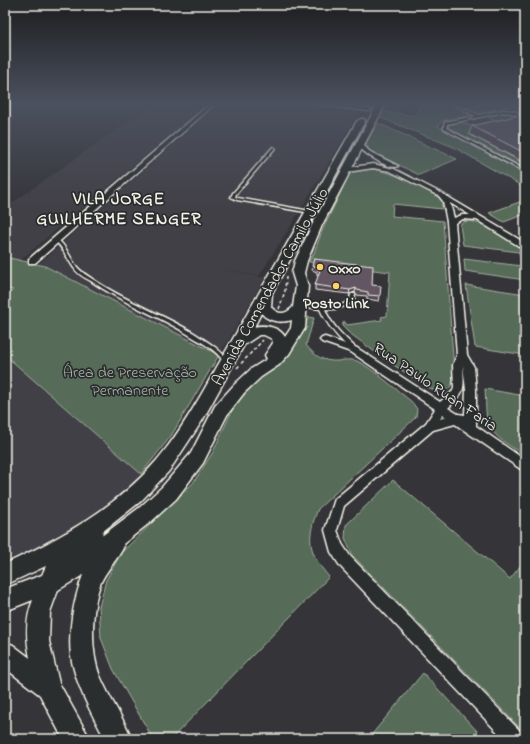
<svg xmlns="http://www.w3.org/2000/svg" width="530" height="744" font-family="'Indie Flower',sans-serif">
<rect width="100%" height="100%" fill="#353539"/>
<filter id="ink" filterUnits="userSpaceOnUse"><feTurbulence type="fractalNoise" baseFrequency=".025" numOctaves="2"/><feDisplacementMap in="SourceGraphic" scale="8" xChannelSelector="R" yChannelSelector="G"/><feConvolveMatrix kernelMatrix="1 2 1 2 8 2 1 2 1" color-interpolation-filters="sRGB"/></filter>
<g filter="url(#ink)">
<path fill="#423f46" d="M 154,103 L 209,103 L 19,261 L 5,257 L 5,208 Z
M 219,103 L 309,103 L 361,109 L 292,224 L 259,276 L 219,268 L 265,278 L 219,355 L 46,266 L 38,265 Z
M 389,103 L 508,103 L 525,110 L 525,188 L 448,146 L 381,118 Z
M 5,355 L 141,474 L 120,498 L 47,545 L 5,560 Z"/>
<path fill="#566c58" stroke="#a5aea0" d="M 421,103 L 449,103 L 469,113 L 467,116 L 442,121 L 438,126 L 525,174 L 525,188 L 454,147 L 381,118 L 384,112 L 416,116 Z
M 481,103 L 525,103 L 525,115 L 517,110 L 521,108 C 505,101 490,118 466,107 L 484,104 Z
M 504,112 L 512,113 L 525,119 L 504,126 L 488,117 L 489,115 Z
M 455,122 L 467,124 L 483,131 L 470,135 L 525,164 L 525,168 L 449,128 L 448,125 Z
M 378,123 L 457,159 L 419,175 L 369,150 L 366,143 Z
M 369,169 C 385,169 432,188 442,201 L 442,209 L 393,204 L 392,216 L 443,221 L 454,370 C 454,390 446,396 427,387 L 383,358 L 348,332 L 342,326 L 344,321 L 347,325 L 382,320 L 381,317 L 387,316 L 390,272 L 309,262 L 314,253 L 322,231 L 351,171 Z
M 525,200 L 525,214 L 504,222 L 489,213 Z
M 471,221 L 487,226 L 525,250 L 525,280 L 465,271 L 464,259 L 522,266 L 519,252 L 463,245 L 460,225 L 463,222 Z
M 5,257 L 45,266 L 219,355 L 171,436 L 141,474 L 5,355 L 5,296 L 13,290 L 5,288 Z
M 466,285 L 525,294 L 525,355 L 475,347 Z
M 308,317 L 314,318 L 306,345 C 315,356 323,362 338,361 C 344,360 351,359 357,361 C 371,367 399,392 412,402 L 417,409 L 416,417 L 318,509 C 306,539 308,552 329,577 L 171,739 L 153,739 L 113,669 L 101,638 L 99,607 L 106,580 L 121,553 L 193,483 L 213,452 L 235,404 L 267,372 L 304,330 Z
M 485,389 L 525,396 L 525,456 C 513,447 493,438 488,423 C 485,413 486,399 485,389 Z
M 393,480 L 510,579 L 525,560 L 525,733 L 352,555 L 345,538 L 346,525 Z
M 423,673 L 478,732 L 472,739 L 368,739 Z"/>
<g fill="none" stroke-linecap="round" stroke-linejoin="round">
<g stroke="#f4f1e8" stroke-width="3">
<path id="lane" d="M 450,103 L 452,103 L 479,115 L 503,110 L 514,111 L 525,117 L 525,119 L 512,113 L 503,112 L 447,124 L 446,128 L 525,170 L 525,172 L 444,129 L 444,125 L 445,122 L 476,116 Z
M 273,147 L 275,148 L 236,194 L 235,197 L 238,198 L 310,211 L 312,212 L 311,213 L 237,200 L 231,197 L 233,193 Z
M 55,239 L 57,239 C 67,247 69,257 77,267 C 81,272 88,276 94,280 C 125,301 162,314 194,333 C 206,341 219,348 228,360 L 228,362 L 224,362 C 216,350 203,343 191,336 C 159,316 122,303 91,281 C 85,278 78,274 74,268 C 67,259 64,248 55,241 Z
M 351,294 L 355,294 L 355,295 L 354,300 C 346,307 336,310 325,309 C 331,325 343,336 356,348 L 356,350 C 355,350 354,351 353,350 C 350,349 347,345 345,344 C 335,334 326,323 320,309 L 301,306 L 299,305 L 301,304 C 313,306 340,311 349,300 C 350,299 351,295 351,294 Z"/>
</g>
<g stroke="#f4f1e8" stroke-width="3">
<path id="street" d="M 211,103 L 216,103 L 35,263 L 29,263 L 29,259 Z
M 313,103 L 325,103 L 371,109 L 368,111 L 315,104 Z
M 358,144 L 362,144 L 370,152 L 398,166 C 390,171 364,153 358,146 Z
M 373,164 L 394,169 L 443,194 L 525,243 L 525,248 L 522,248 L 477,220 L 463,219 L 455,223 L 467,355 L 474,367 L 476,390 L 476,426 L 525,460 L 525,472 L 455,424 L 433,430 L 344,506 L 337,530 L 342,544 L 350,556 L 522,733 L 524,739 L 504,739 L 340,566 L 331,552 L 325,530 L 335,499 L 426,423 L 435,409 L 351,352 L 322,342 L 320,340 L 322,338 L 325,337 L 357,348 L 440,402 L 453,391 L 454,387 L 453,365 L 457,355 L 447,222 L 443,201 L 439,196 L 390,171 L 373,168 L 347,172 L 344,170 L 347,168 ZM 450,203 L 470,215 L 462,215 L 454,218 ZM 463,365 L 466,390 L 465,415 L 458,414 L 448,408 C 466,391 464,389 463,365 ZM 443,415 L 446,417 L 440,419 Z"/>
</g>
<g stroke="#f4f1e8" stroke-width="3">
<path id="secondary" d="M 378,103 L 386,103 L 322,225 L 307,261 L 304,273 L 308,286 L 305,328 L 289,354 L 279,365 L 261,377 L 244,393 L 227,415 L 203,463 L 176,499 L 153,520 L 123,544 L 124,546 C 118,559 107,569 101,582 C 91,608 90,651 100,676 C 109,698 123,717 132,739 L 105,739 C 93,716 79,691 73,666 C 66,639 73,601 83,575 L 58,590 L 50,612 L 49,641 L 59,683 L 90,739 L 63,739 L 40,695 L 5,668 L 5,642 L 13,645 L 30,658 C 26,638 25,619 33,600 L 5,611 L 5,589 L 42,575 L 46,566 L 5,585 L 5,564 C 61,538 116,508 157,460 C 174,440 188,417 201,395 L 357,121 L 361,119 L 364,119 L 365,121 L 272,293 L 271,307 C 278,315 285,315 293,307 L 296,286 L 292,273 L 295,261 L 312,225 ZM 261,313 C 269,322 281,323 292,320 L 291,328 L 285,337 C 280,327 264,324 254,327 ZM 259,335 L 264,335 L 272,339 L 273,343 L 265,355 L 267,359 L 251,369 L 234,385 L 215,406 L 191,453 L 162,487 L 139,508 L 103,535 L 102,532 L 141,501 L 169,471 L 202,421 L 244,345 Z"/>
</g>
<path stroke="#f4f1e8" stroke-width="1.5" stroke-dasharray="3.5 2.5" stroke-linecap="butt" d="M 279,309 L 285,291 L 286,277
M 237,368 L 263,340"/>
<use href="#lane" fill="#2a2d2e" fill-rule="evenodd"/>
<use href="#street" fill="#2a2d2e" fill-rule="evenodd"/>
<use href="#secondary" fill="#2a2d2e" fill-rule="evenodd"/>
</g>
<path fill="#544a56" stroke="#f4f1e8" d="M 525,114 L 525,163 L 469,134 L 472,126 Z
M 314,259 L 372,285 L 380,296 L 379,301 L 367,299 L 367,296 L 356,295 L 355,292 L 349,294 L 315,290 L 315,285 L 319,275 L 317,275 L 317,272 L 312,270 Z"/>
<path fill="#453c46" stroke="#f4f1e8" d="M 356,288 L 355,292 L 349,294 L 350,290 Z"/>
<path fill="#625664" stroke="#f4f1e8" d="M 525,114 L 525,153 L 472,126 Z
M 314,259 L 373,266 L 372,285 L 381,286 L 380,296 L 368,295 L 368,292 L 357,290 L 356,288 L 350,290 L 315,285 L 320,270 L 317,270 L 318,267 L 312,266 Z"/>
</g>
<linearGradient id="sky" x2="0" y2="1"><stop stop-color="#1d1d1f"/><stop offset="0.5" stop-color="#4b515f"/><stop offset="1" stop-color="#4b515f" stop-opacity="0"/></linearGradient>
<rect width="530" height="207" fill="url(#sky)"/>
<g fill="#ffd166" stroke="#2a2d2e" stroke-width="1.5">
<circle cx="320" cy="267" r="4"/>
<circle cx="336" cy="286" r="4"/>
</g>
<g text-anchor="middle" stroke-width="3.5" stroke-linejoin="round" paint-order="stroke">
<g font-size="16" font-weight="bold" fill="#f4f1e8" stroke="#2a2d2e" text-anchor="start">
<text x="328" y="273">Oxxo</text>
<text x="336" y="308" text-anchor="middle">Posto Link</text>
</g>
<g font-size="16" fill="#f4f1e8" stroke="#2a2d2e">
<text transform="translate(269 286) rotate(-61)" y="6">Avenida Comendador Camilo Júlio</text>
<text transform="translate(436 386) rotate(34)" y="6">Rua Paulo Ruan Faria</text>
</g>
<g font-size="16" fill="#adb5a7" stroke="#2a2d2e">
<text x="130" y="377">Área de Preservação<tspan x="130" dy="18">Permanente</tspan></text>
</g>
<g font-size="17" font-weight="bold" letter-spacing="1" fill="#f4f1e8" stroke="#2a2d2e">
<text x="119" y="204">VILA JORGE<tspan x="119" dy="20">GUILHERME SENGER</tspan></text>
</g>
</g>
<rect width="530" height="744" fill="none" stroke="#2a2d2e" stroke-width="20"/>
<rect x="10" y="10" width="510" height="724" fill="none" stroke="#f4f1e8" stroke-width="1.5" filter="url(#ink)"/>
</svg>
